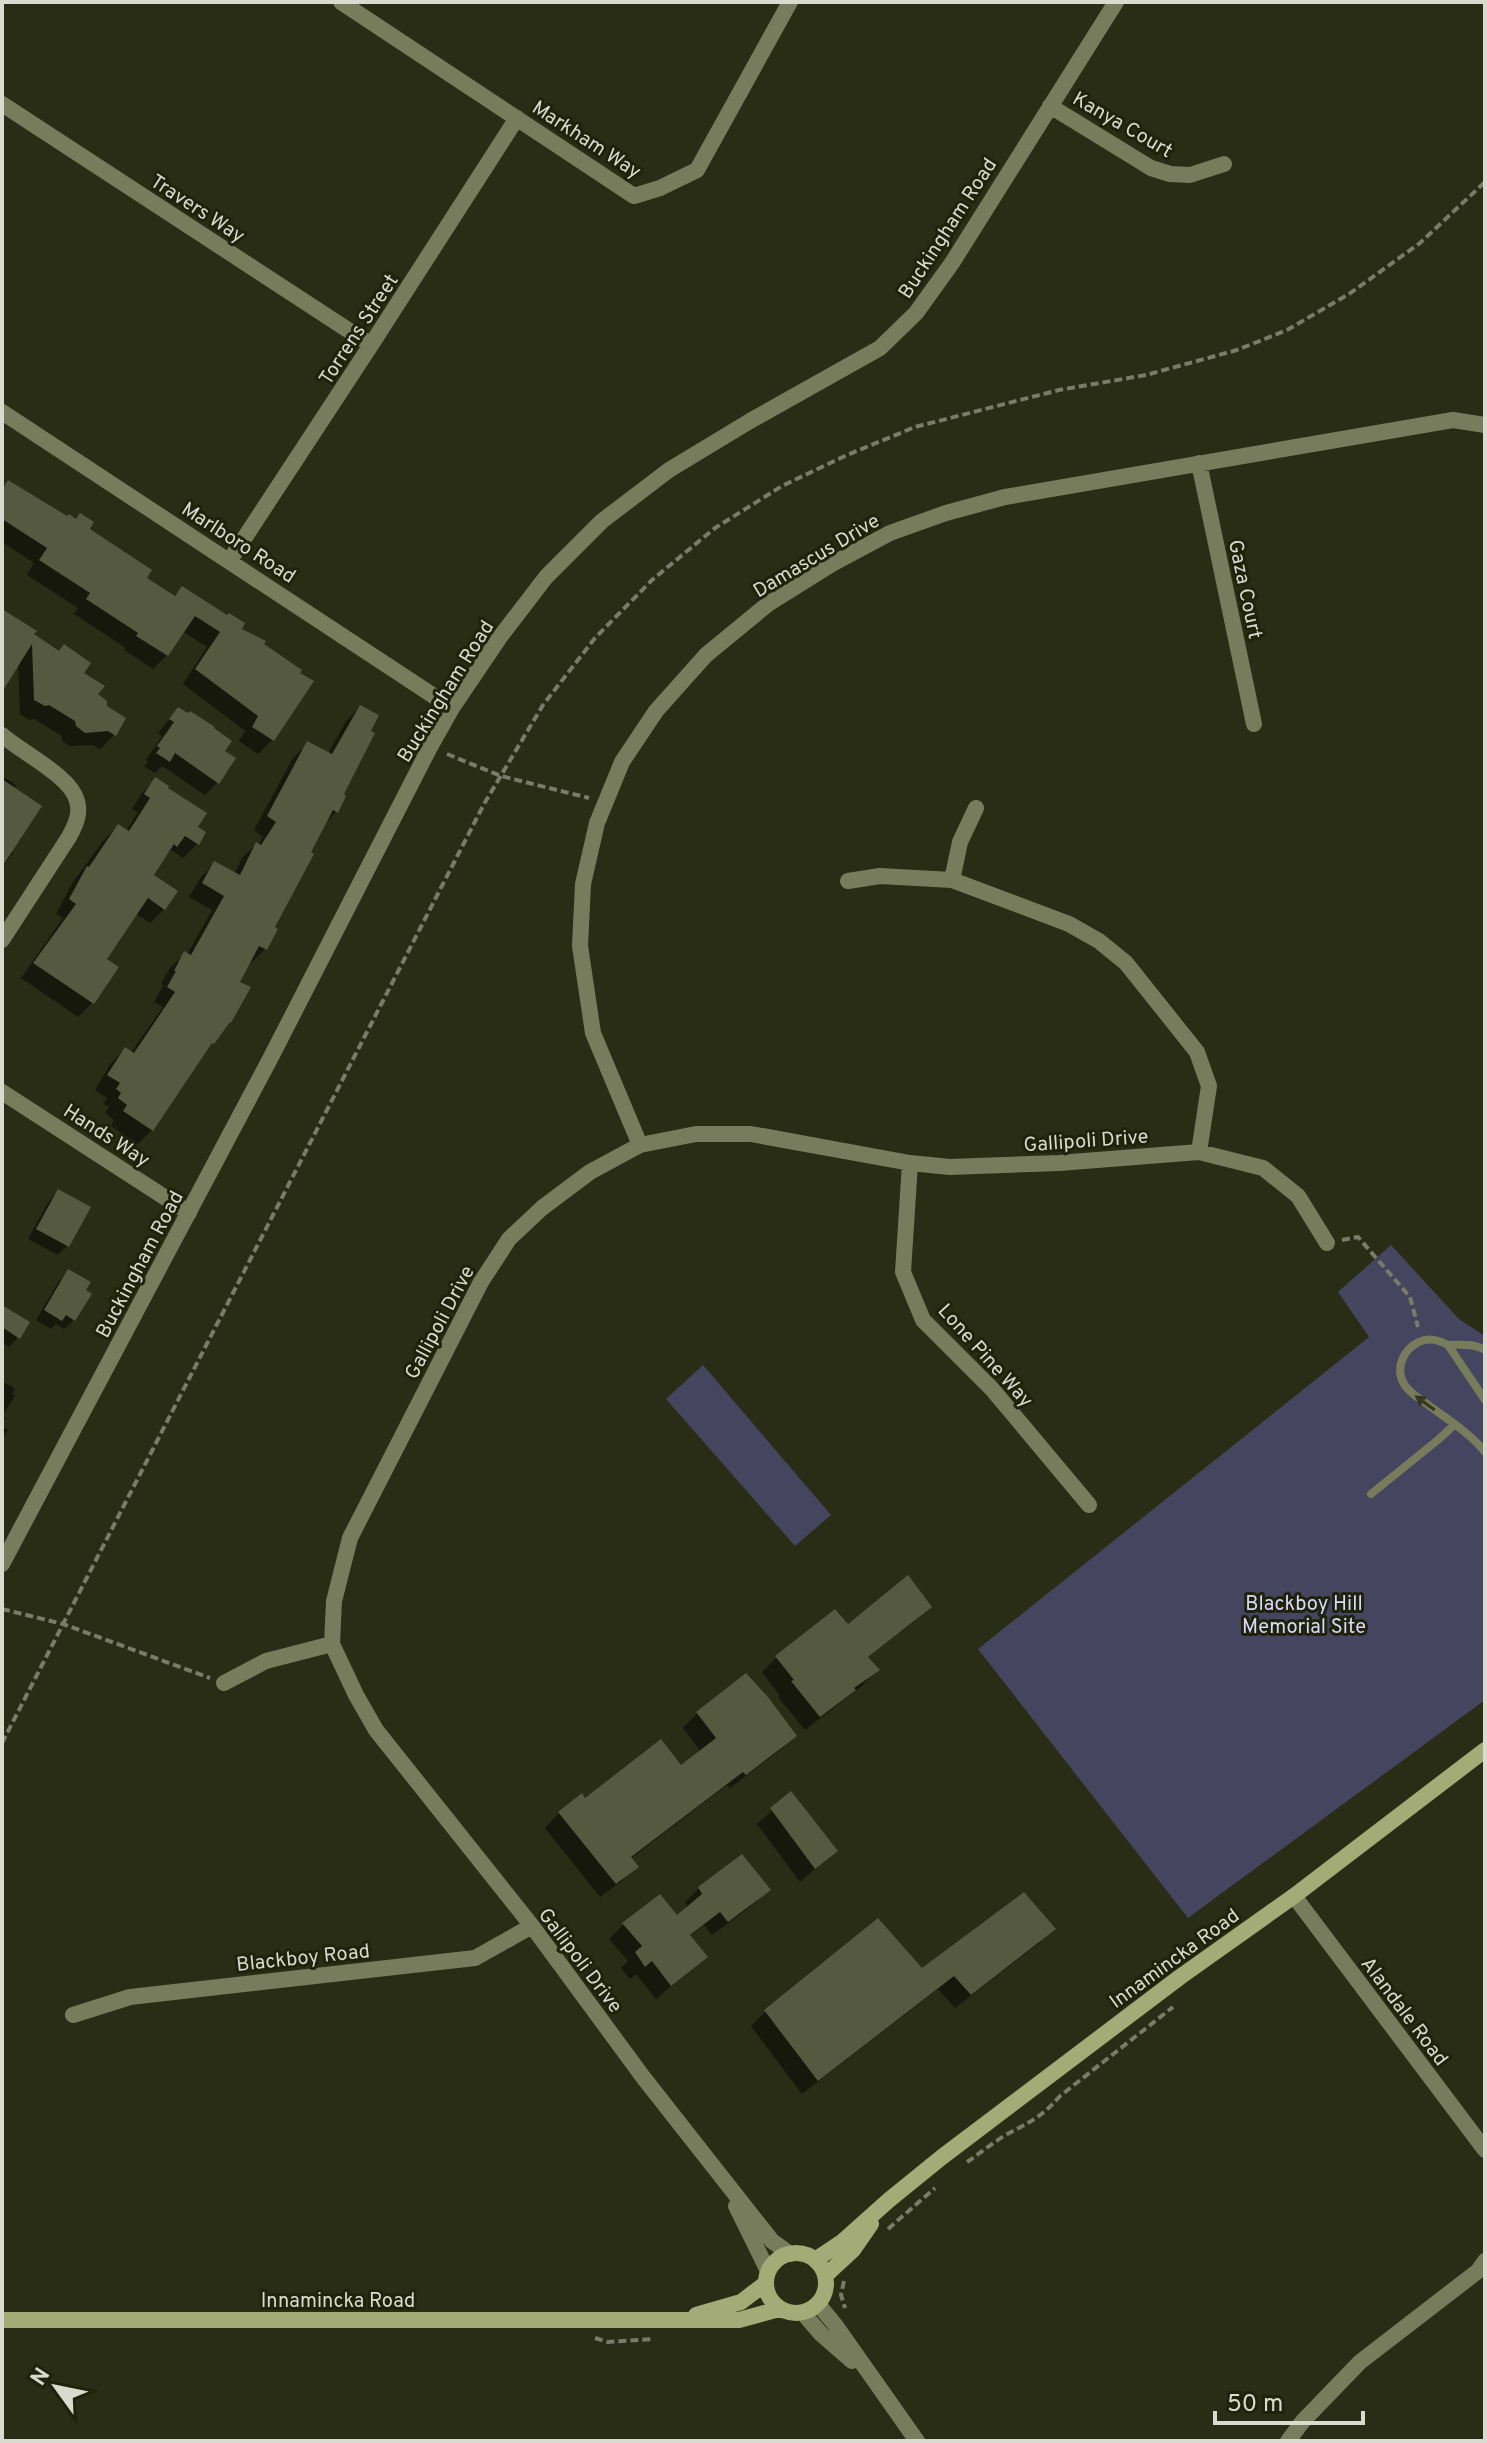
<svg xmlns="http://www.w3.org/2000/svg" width="1487" height="2443" font-family="Overpass,sans-serif">
<rect width="100%" height="100%" fill="#292d15"/>
<path fill="#464560" d="M 1391,1245 L 1459,1319 L 1485,1336 L 1485,1700 L 1188,1918 L 978,1649 L 1369,1337 L 1338,1292 Z
M 703,1365 L 831,1515 L 795,1546 L 666,1399 Z"/>
<path fill="#0007" d="M 2,485 L 87,529 L 144,579 L 173,597 L 182,588 L 311,681 L 272,740 L 258,754 L 239,741 L 245,731 L 183,684 L 207,647 L 182,631 L 167,655 L 153,669 L 124,650 L 126,648 L 74,614 L 78,608 L 27,575 L 34,563 L 2,542 Z
M 2,619 L 31,635 L 81,674 L 104,707 L 124,719 L 114,735 L 100,749 L 92,745 L 70,746 L 62,741 L 62,736 L 34,719 L 29,720 L 20,714 L 18,662 L 2,687 Z
M 360,707 L 336,812 L 324,824 L 272,928 L 265,949 L 251,963 L 248,961 L 212,1043 L 202,1053 L 152,1130 L 138,1144 L 111,1126 L 114,1120 L 105,1113 L 109,1107 L 103,1104 L 107,1098 L 95,1090 L 111,1063 L 125,1049 L 131,1053 L 163,1007 L 154,1002 L 163,985 L 161,984 L 170,968 L 184,954 L 187,955 L 212,910 L 189,897 L 201,877 L 215,863 L 234,875 L 242,858 L 256,844 L 258,846 L 263,837 L 254,830 L 293,758 L 307,744 L 328,754 L 346,721 Z
M 178,709 L 222,752 L 218,782 L 205,795 L 162,766 L 155,773 L 144,766 L 148,762 L 146,760 L 162,736 L 158,733 Z
M 2,776 L 16,785 L 13,789 L 10,851 L 13,853 L 2,868 Z
M 156,779 L 196,828 L 197,844 L 183,858 L 171,850 L 151,875 L 164,909 L 150,923 L 135,913 L 104,959 L 116,967 L 92,1003 L 78,1017 L 21,978 L 63,918 L 56,914 L 73,882 L 104,840 L 118,826 L 126,831 L 138,812 L 132,809 L 142,793 Z
M 58,1192 L 88,1208 L 67,1246 L 58,1255 L 28,1239 L 49,1201 Z
M 69,1272 L 74,1320 L 64,1329 L 56,1324 L 51,1329 L 36,1320 L 59,1281 Z
M 2,1307 L 18,1337 L 9,1347 L 2,1342 Z
M 2,1381 L 15,1389 L 12,1394 L 15,1396 L 2,1416 L 6,1418 L 2,1425 Z
M 2,1426 L 8,1430 L 2,1439 Z
M 929,1607 L 915,1621 L 867,1658 L 877,1670 L 863,1685 L 805,1730 L 778,1697 L 780,1696 L 762,1672 L 777,1657 L 848,1627 Z
M 697,1713 L 795,1736 L 780,1750 L 730,1788 L 727,1785 L 630,1859 L 636,1867 L 622,1881 L 600,1897 L 545,1828 L 559,1813 L 584,1800 L 681,1768 L 701,1752 L 683,1728 Z
M 791,1793 L 835,1851 L 800,1882 L 757,1824 Z
M 699,1888 L 768,1890 L 754,1904 L 712,1935 L 704,1925 L 689,1937 L 705,1957 L 656,1999 L 636,1974 L 630,1979 L 621,1968 L 628,1961 L 609,1939 L 623,1925 L 660,1897 L 677,1918 L 688,1908 L 685,1903 Z
M 1053,1929 L 1038,1944 L 955,2008 L 938,1989 L 802,2094 L 751,2026 L 765,2012 L 922,1971 Z"/>
<path fill="#555940" d="M 8,480 L 67,516 L 69,514 L 76,519 L 80,513 L 94,522 L 90,529 L 152,570 L 147,578 L 175,596 L 182,586 L 227,615 L 229,613 L 245,623 L 242,629 L 266,641 L 264,644 L 302,670 L 300,673 L 314,681 L 274,741 L 252,727 L 258,716 L 195,669 L 220,632 L 195,616 L 168,656 L 136,636 L 138,633 L 86,599 L 90,593 L 39,560 L 47,548 L 2,519 L 2,490 Z
M 2,609 L 37,631 L 34,634 L 59,651 L 64,644 L 91,663 L 84,673 L 105,686 L 98,694 L 107,701 L 107,706 L 126,718 L 116,736 L 108,731 L 85,733 L 76,726 L 75,721 L 49,705 L 45,706 L 34,700 L 32,644 L 2,692 Z
M 360,705 L 379,715 L 371,731 L 375,733 L 344,794 L 346,796 L 338,813 L 333,810 L 311,852 L 314,854 L 275,927 L 278,929 L 267,950 L 259,946 L 240,982 L 251,987 L 231,1023 L 230,1022 L 214,1044 L 212,1043 L 153,1131 L 123,1111 L 127,1105 L 118,1098 L 121,1093 L 116,1089 L 120,1083 L 107,1075 L 125,1047 L 134,1053 L 175,992 L 167,987 L 176,971 L 174,971 L 184,951 L 191,955 L 224,896 L 202,883 L 214,861 L 240,875 L 256,842 L 261,845 L 276,822 L 267,816 L 307,741 L 332,754 Z
M 178,707 L 188,713 L 190,711 L 215,727 L 214,728 L 232,741 L 225,751 L 236,758 L 219,784 L 175,753 L 170,762 L 156,753 L 160,748 L 157,746 L 174,722 L 169,719 Z
M 155,777 L 169,786 L 168,788 L 207,813 L 198,827 L 206,832 L 199,845 L 185,836 L 177,847 L 174,844 L 154,875 L 178,891 L 165,910 L 148,898 L 107,959 L 119,967 L 94,1004 L 33,963 L 76,904 L 69,899 L 87,866 L 89,867 L 118,824 L 129,831 L 150,798 L 144,794 Z
M 2,779 L 42,806 L 2,867 Z
M 58,1189 L 91,1207 L 69,1247 L 36,1229 Z
M 68,1269 L 91,1282 L 86,1290 L 92,1294 L 75,1321 L 66,1315 L 62,1321 L 44,1310 Z
M 2,1305 L 30,1322 L 20,1339 L 2,1327 Z
M 908,1575 L 932,1607 L 868,1657 L 880,1670 L 854,1688 L 856,1690 L 820,1717 L 791,1681 L 794,1680 L 775,1656 L 835,1609 L 848,1624 Z
M 746,1673 L 768,1697 L 797,1736 L 746,1775 L 743,1772 L 631,1857 L 639,1867 L 616,1884 L 558,1812 L 582,1793 L 585,1798 L 661,1739 L 681,1765 L 716,1738 L 696,1712 Z
M 791,1791 L 838,1851 L 815,1869 L 770,1808 Z
M 742,1854 L 771,1890 L 728,1922 L 720,1912 L 690,1935 L 708,1957 L 671,1986 L 652,1961 L 645,1967 L 635,1952 L 642,1946 L 622,1923 L 660,1894 L 677,1915 L 702,1894 L 698,1887 Z
M 1024,1892 L 1056,1929 L 971,1995 L 954,1976 L 818,2081 L 764,2010 L 878,1918 L 922,1968 Z"/>
<g fill="none" stroke-linecap="round" stroke-linejoin="round">
<path stroke="#787c68" stroke-width="4" stroke-dasharray="8 4" stroke-linecap="butt" d="M 205,525 L 227,528
M 260,550 L 278,571
M 447,754 L 501,776 L 589,798
M 1342,1240 L 1358,1237 L 1410,1297 L 1418,1327
M 2,1609 L 63,1624 L 210,1678
M 2,1743 L 484,804 L 543,705 L 595,638 L 652,580 L 715,528 L 782,486 L 847,455 L 915,427 L 1059,390 L 1146,375 L 1237,350 L 1287,330 L 1349,294 L 1420,243 L 1485,182
M 967,2162 C 979,2154 991,2144 1004,2136 C 1029,2122 1040,2119 1060,2096 L 1173,2007
M 888,2229 L 935,2188
M 844,2281 L 841,2295 L 845,2308
M 595,2338 L 608,2342 L 653,2339"/>
<path stroke="#777c5c" stroke-width="8" d="M 1448,1345 C 1461,1345 1474,1343 1485,1350
M 1485,1400 L 1448,1345 C 1439,1340 1429,1337 1419,1342 C 1403,1349 1395,1369 1404,1384 C 1409,1393 1419,1398 1427,1404 C 1447,1419 1470,1433 1485,1452
M 1371,1494 L 1439,1439 L 1454,1425"/>
<path stroke="#777c5c" stroke-width="16" d="M 341,2 L 634,196 L 660,188 L 697,170 L 790,2
M 2,104 L 371,345
M 1050,106 L 1151,168 L 1170,174 L 1190,175 L 1224,164
M 2,412 L 452,708
M 1199,463 L 1254,724
M 230,560 L 371,345 L 517,118
M 2,735 C 22,753 71,776 77,801 C 81,814 75,826 69,837 L 2,940
M 952,880 L 960,842 L 976,808
M 848,881 L 880,876 L 952,880 L 1069,924 L 1099,941 L 1126,963 L 1197,1052 L 1209,1086 L 1199,1152
M 2,1092 L 189,1213
M 640,1145 L 593,1033 L 580,946 L 583,884 L 597,823 L 622,762 L 656,711 L 706,655 L 768,604 L 832,564 L 890,533 L 946,513 L 1005,497 L 1453,420 L 1485,425
M 910,1163 L 903,1272 L 923,1320 L 992,1389 L 1089,1505
M 2,1564 L 270,1059 L 430,747 L 452,708 L 500,637 L 546,577 L 602,521 L 669,470 L 750,421 L 880,348 L 916,313 L 952,263 L 1116,2
M 224,1683 L 266,1661 L 332,1644
M 1294,1896 L 1485,2150
M 73,2015 L 130,1997 L 475,1958 L 532,1926
M 736,2206 L 768,2271
M 790,2254 L 772,2241 L 643,2077 L 532,1926 L 376,1730 L 356,1695 L 332,1644 L 334,1601 L 350,1538 L 481,1282 L 509,1239 L 542,1208 L 590,1172 L 640,1145 L 696,1134 L 751,1134 L 910,1163 L 950,1167 L 1059,1163 L 1199,1152 L 1263,1168 L 1298,1196 L 1327,1243
M 818,2304 L 836,2326 L 917,2441
M 803,2313 L 821,2334 L 852,2361
M 1288,2441 L 1303,2421 L 1360,2362 L 1478,2271 L 1485,2261"/>
<path stroke="#a3ab76" stroke-width="16" d="M766 2283a30 30 0 1 1 60 0a30 30 0 1 1-60 0Z
M 815,2260 L 842,2242 L 889,2200 L 942,2157 L 1180,1977 L 1294,1896 L 1485,1750
M 825,2276 L 853,2250 L 871,2224
M 696,2315 L 741,2302 L 766,2283
M 2,2320 L 739,2320 L 779,2309"/>
</g>
<defs><path id="oneway-solid" d="M-6-.8H1V-3.2L6.5 0L1 3.2V.8H-6Z" transform="scale(2)"/></defs>
<use fill="#36391f" href="#oneway-solid" transform="translate(1425 1403) rotate(-144)"/>
<g text-anchor="middle" stroke-width="6" stroke-linejoin="round" paint-order="stroke">
<g font-size="20" fill="#d8dbcd" stroke="#20230b">
<text transform="translate(1123 124) rotate(30)" y="7">Kanya Court</text>
<text transform="translate(587 139) rotate(33)" y="7">Markham Way</text>
<text transform="translate(198 208) rotate(33)" y="7">Travers Way</text>
<text transform="translate(947 228) rotate(-57)" y="7">Buckingham Road</text>
<text transform="translate(358 329) rotate(-57)" y="7">Torrens Street</text>
<text transform="translate(239 542) rotate(33)" y="7">Marlboro Road</text>
<text transform="translate(816 555) rotate(-31)" y="7">Damascus Drive</text>
<text transform="translate(1246 589) rotate(78)" y="7">Gaza Court</text>
<text transform="translate(445 691) rotate(-58)" y="7">Buckingham Road</text>
<text transform="translate(107 1135) rotate(33)" y="7">Hands Way</text>
<text transform="translate(1086 1140) rotate(-4)" y="7">Gallipoli Drive</text>
<text transform="translate(139 1264) rotate(-62)" y="7">Buckingham Road</text>
<text transform="translate(439 1322) rotate(-62)" y="7">Gallipoli Drive</text>
<text transform="translate(986 1355) rotate(48)" y="7">Lone Pine Way</text>
<text transform="translate(303 1957) rotate(-6)" y="7">Blackboy Road</text>
<text transform="translate(1174 1958) rotate(-36)" y="7">Innamincka Road</text>
<text transform="translate(581 1960) rotate(53)" y="7">Gallipoli Drive</text>
<text transform="translate(1405 2011) rotate(53)" y="7">Alandale Road</text>
<text x="338" y="2307">Innamincka Road</text>
</g>
<g font-size="20" fill="#d9d8fa" stroke="#20230b">
<text x="1304" y="1610">Blackboy Hill<tspan x="1304" dy="23">Memorial Site</tspan></text>
</g>
</g>
<rect width="1487" height="2443" fill="none" stroke="#d8dbcd" stroke-width="8"/>
<g transform="translate(56 2387) rotate(303)" stroke="#20230b" stroke-width="6" paint-order="stroke">
<path d="M0-6L14 30L0 20L-14 30Z" fill="#d8dbcd"/>
<text y="-12" font-size="22" font-weight="bold" text-anchor="middle" fill="#d8dbcd">N</text>
</g>
<path d="M1215 2411v12h148v-12" fill="none" stroke="#d8dbcd" stroke-width="4"/>
<text x="1227" y="2411" font-size="24" fill="#d8dbcd" stroke="#20230b" stroke-width="6" paint-order="stroke">50 m</text>
</svg>
